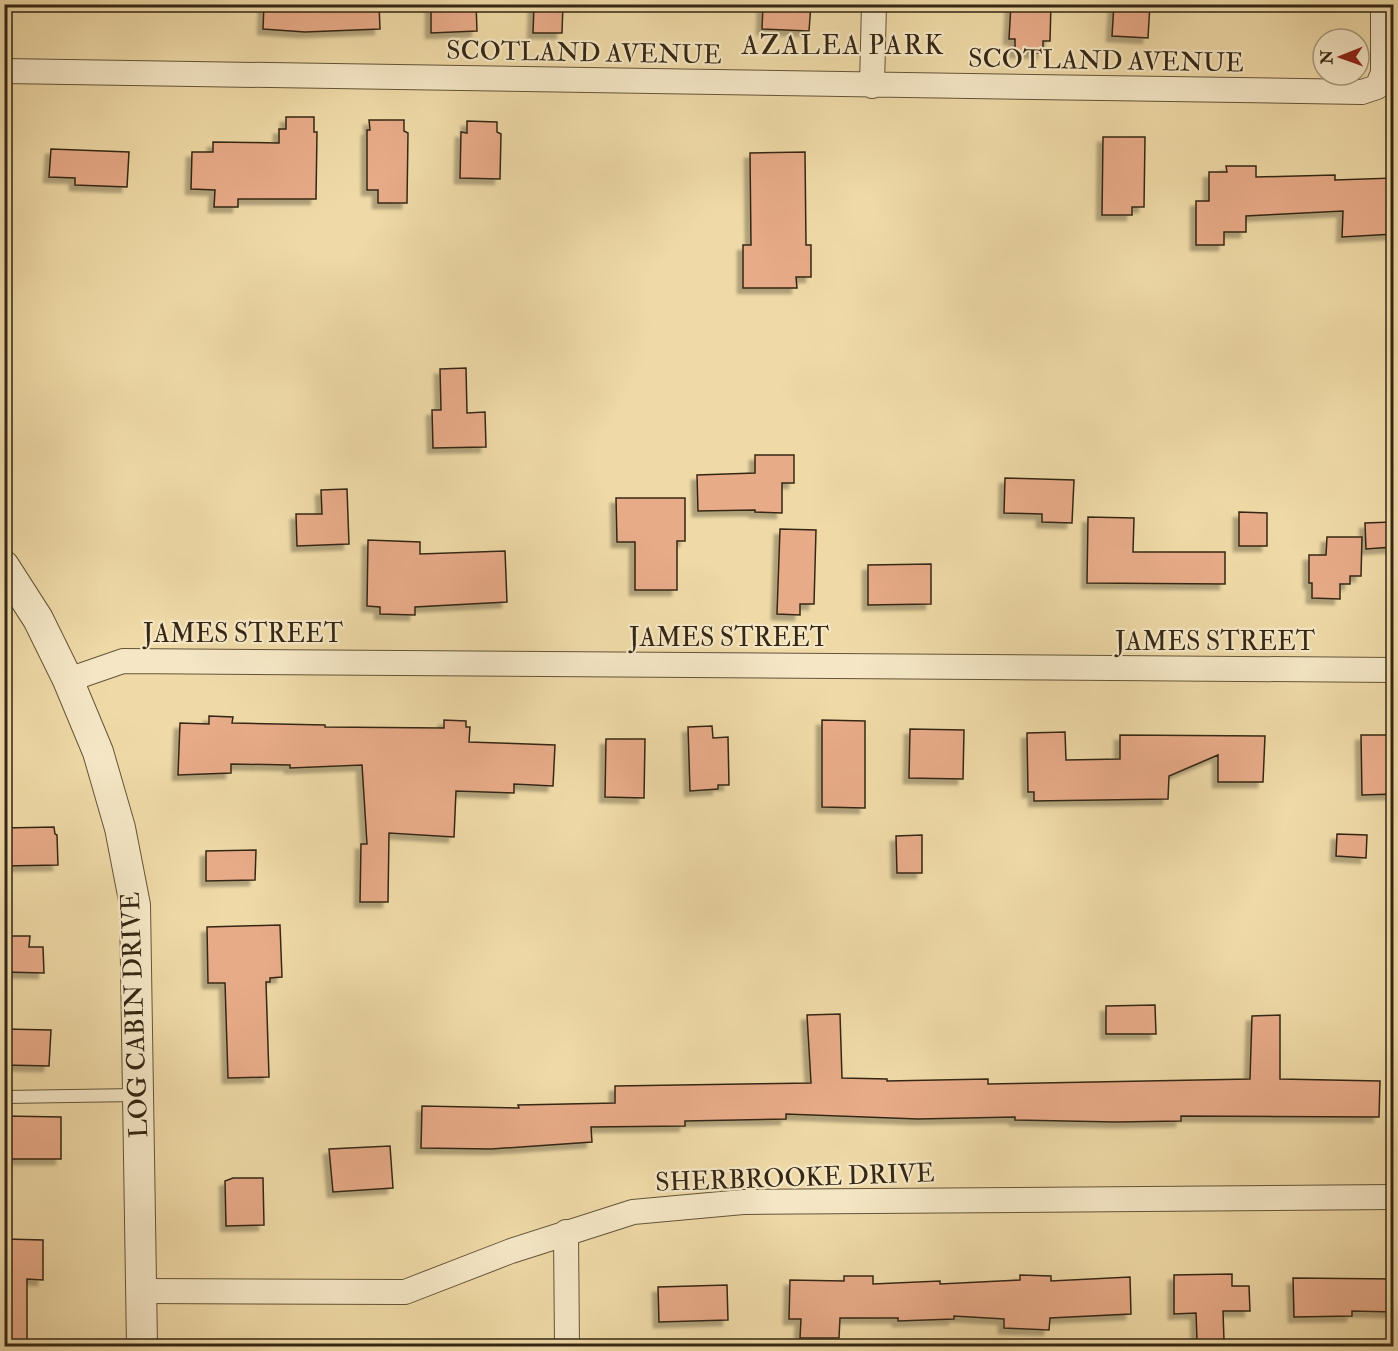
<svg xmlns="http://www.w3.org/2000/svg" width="1398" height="1351" font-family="'IM FELL Double Pica',serif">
<defs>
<filter id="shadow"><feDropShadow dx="-5.5" dy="5.5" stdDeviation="1.5" flood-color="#0004"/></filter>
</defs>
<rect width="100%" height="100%" fill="#efdaa7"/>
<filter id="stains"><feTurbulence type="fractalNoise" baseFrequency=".00333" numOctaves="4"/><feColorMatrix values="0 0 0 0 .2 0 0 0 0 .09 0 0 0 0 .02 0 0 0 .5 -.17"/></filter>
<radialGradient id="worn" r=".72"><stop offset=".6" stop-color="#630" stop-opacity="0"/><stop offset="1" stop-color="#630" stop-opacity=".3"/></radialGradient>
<path fill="#e8ab88" stroke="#352714" stroke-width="1.5" filter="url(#shadow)" d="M 264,4 L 379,4 L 380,29 L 305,32 L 263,29 Z
M 431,4 L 476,4 L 477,31 L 431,33 Z
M 534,4 L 563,4 L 562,33 L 533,33 Z
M 763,4 L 811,4 L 809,31 L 762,29 Z
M 1011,4 L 1051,4 L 1050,41 L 1043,41 L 1043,53 L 1015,52 L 1015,39 L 1009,39 Z
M 1114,4 L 1150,4 L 1148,38 L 1112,36 Z
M 286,117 L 314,117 L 314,132 L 317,132 L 316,199 L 238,199 L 238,207 L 214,207 L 215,190 L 191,189 L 192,152 L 213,152 L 213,142 L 279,143 L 279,129 L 286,129 Z
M 369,120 L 404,120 L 404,131 L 408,133 L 407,203 L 378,203 L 378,190 L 367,190 L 367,130 L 370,130 Z
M 467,121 L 497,122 L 497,132 L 501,134 L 500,179 L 460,178 L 461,132 L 467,133 Z
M 1103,137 L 1145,137 L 1144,207 L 1132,207 L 1132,215 L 1102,215 Z
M 51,149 L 129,152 L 127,187 L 75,185 L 75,178 L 49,177 Z
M 805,152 L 806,245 L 811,245 L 811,277 L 796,277 L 797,288 L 743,288 L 743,245 L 751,245 L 750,153 Z
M 1226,166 L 1256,166 L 1256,177 L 1335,175 L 1335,180 L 1394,178 L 1394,234 L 1342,237 L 1343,211 L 1246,216 L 1246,232 L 1224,232 L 1224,245 L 1196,245 L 1196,201 L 1209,201 L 1209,172 L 1227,172 Z
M 466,368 L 467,413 L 485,412 L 486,447 L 433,448 L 432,410 L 441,410 L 440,369 Z
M 755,455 L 794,455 L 794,483 L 782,483 L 782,513 L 755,512 L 755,510 L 698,511 L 697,475 L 755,473 Z
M 1005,478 L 1074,480 L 1072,523 L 1042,522 L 1042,514 L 1004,513 Z
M 347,489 L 349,544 L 297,546 L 296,514 L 322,514 L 321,490 Z
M 616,498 L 685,498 L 685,541 L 677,541 L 677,590 L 635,590 L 635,542 L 617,542 Z
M 1239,512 L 1267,513 L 1267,546 L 1239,546 Z
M 1088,517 L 1134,518 L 1133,552 L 1225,552 L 1225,584 L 1087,583 Z
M 1392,522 L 1393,547 L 1366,549 L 1365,523 Z
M 780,529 L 816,530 L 814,604 L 800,604 L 800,615 L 777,614 Z
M 1327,537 L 1362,537 L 1361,576 L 1350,576 L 1350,584 L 1340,584 L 1340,599 L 1312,598 L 1312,583 L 1309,583 L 1309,555 L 1326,555 Z
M 368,540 L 420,542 L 420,554 L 505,551 L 507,602 L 415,607 L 415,615 L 380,614 L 380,607 L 367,606 Z
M 931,564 L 931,604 L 868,605 L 868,565 Z
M 209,716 L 233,717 L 232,723 L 325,725 L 325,727 L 444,728 L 444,720 L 466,721 L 466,727 L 470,727 L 469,742 L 555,745 L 553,786 L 514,784 L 514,793 L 456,791 L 454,837 L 389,833 L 388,902 L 360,902 L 361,844 L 367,844 L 362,765 L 290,768 L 290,765 L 231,764 L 231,773 L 178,775 L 180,723 L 209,724 Z
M 822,720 L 865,721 L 865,808 L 822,807 Z
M 712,726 L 713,738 L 728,737 L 729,785 L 718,785 L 718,789 L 690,791 L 688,727 Z
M 910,729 L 964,730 L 963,779 L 909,778 Z
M 1065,732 L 1066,760 L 1120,759 L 1120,735 L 1265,736 L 1263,782 L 1218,782 L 1218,755 L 1169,776 L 1168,799 L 1034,801 L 1034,792 L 1028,792 L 1027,733 Z
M 1361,735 L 1393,735 L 1394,794 L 1362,795 Z
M 606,739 L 645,739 L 644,798 L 605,797 Z
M 54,827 L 55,834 L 57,835 L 58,865 L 4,866 L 4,828 Z
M 1337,834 L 1367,835 L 1366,858 L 1336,856 Z
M 922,835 L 922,873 L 897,873 L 896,836 Z
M 256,850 L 255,880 L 206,881 L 206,851 Z
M 280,925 L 282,977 L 270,978 L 270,982 L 266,982 L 269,1077 L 228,1078 L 225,983 L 208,983 L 207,927 Z
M 4,936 L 30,936 L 29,947 L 43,947 L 44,973 L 4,972 Z
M 1155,1005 L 1156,1034 L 1106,1034 L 1106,1006 Z
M 840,1014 L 842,1078 L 887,1079 L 887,1081 L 988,1079 L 988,1084 L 1250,1079 L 1252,1016 L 1280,1015 L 1280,1079 L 1380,1081 L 1379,1117 L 1181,1116 L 1181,1121 L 1116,1122 L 1015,1120 L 1015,1117 L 918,1119 L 786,1114 L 786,1119 L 685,1121 L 685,1126 L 591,1127 L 592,1142 L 491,1149 L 421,1148 L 422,1106 L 519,1108 L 518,1105 L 615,1103 L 615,1086 L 811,1083 L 807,1015 Z
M 4,1029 L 51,1030 L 49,1066 L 4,1065 Z
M 4,1116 L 61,1117 L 61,1159 L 4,1159 Z
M 390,1146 L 393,1188 L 333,1192 L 329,1149 Z
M 233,1178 L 263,1178 L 264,1225 L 226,1226 L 225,1181 Z
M 5,1239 L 43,1240 L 43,1280 L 27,1279 L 27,1347 L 4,1347 Z
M 1232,1274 L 1232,1286 L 1249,1286 L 1250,1311 L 1223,1311 L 1224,1340 L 1197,1340 L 1196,1313 L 1174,1314 L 1174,1275 Z
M 1020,1275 L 1051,1276 L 1051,1281 L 1130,1277 L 1131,1314 L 1050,1318 L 1049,1330 L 1004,1328 L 1004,1319 L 954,1316 L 954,1319 L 898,1321 L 898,1318 L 840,1318 L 839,1338 L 800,1338 L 801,1319 L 789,1319 L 790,1280 L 844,1281 L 844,1276 L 873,1276 L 873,1284 L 940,1281 L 940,1284 L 1020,1280 Z
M 1293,1278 L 1394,1279 L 1394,1312 L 1352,1311 L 1352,1316 L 1294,1317 Z
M 727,1285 L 728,1320 L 659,1322 L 658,1287 Z"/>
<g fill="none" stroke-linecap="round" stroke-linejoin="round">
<g stroke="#645439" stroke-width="14">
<path id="service" d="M 4,1097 L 137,1095"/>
</g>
<g stroke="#645439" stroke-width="26">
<path id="minor" d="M 4,71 L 1362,92 L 1377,87 L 1383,73 L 1383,4
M 872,86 L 874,4
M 68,680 L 123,661 L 1394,670
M 566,1232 L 567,1346
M 141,1291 L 405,1292 L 511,1251 L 633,1212 L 743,1202 L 1394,1197"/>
</g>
<g stroke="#645439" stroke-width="32">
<path id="tertiary" d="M 4,566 L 38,619 L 68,680 L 98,752 L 120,828 L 135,905 L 142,1346"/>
</g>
<use href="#service" stroke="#f5e7c6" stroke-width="12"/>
<use href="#minor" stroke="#f5e7c6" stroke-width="24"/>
<use href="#tertiary" stroke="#f5e7c6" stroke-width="30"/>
</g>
<g text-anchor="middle" stroke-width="4.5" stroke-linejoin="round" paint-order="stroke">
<g font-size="26" fill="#352714" stroke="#f5e7c6">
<text transform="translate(584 52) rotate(1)" y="9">SCOTLAND AVENUE</text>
<text transform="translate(1106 60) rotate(1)" y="9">SCOTLAND AVENUE</text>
<text x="243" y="642">JAMES STREET</text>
<text x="729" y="646">JAMES STREET</text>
<text x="1215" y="650">JAMES STREET</text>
<text transform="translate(134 1015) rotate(-92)" y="9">LOG CABIN DRIVE</text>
<text transform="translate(795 1177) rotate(-2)" y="9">SHERBROOKE DRIVE</text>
</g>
<g font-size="27" letter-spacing="1.5" fill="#352714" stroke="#f5e7c6">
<text x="843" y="54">AZALEA PARK</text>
</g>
</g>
<rect width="1398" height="1351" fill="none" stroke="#efdaa7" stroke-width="24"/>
<rect x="6" y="6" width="1386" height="1339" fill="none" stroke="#352714" stroke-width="3"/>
<rect x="12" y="12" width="1374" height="1327" fill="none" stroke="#352714" stroke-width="1.5"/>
<g transform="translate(1341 57) rotate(269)"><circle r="28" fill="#f5e7c6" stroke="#a89a7f" stroke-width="1.5"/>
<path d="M0-4.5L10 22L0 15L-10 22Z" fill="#8f2418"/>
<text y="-9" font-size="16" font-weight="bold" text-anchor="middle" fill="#352714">N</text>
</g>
<rect width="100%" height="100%" filter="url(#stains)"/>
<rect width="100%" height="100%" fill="url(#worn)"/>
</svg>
